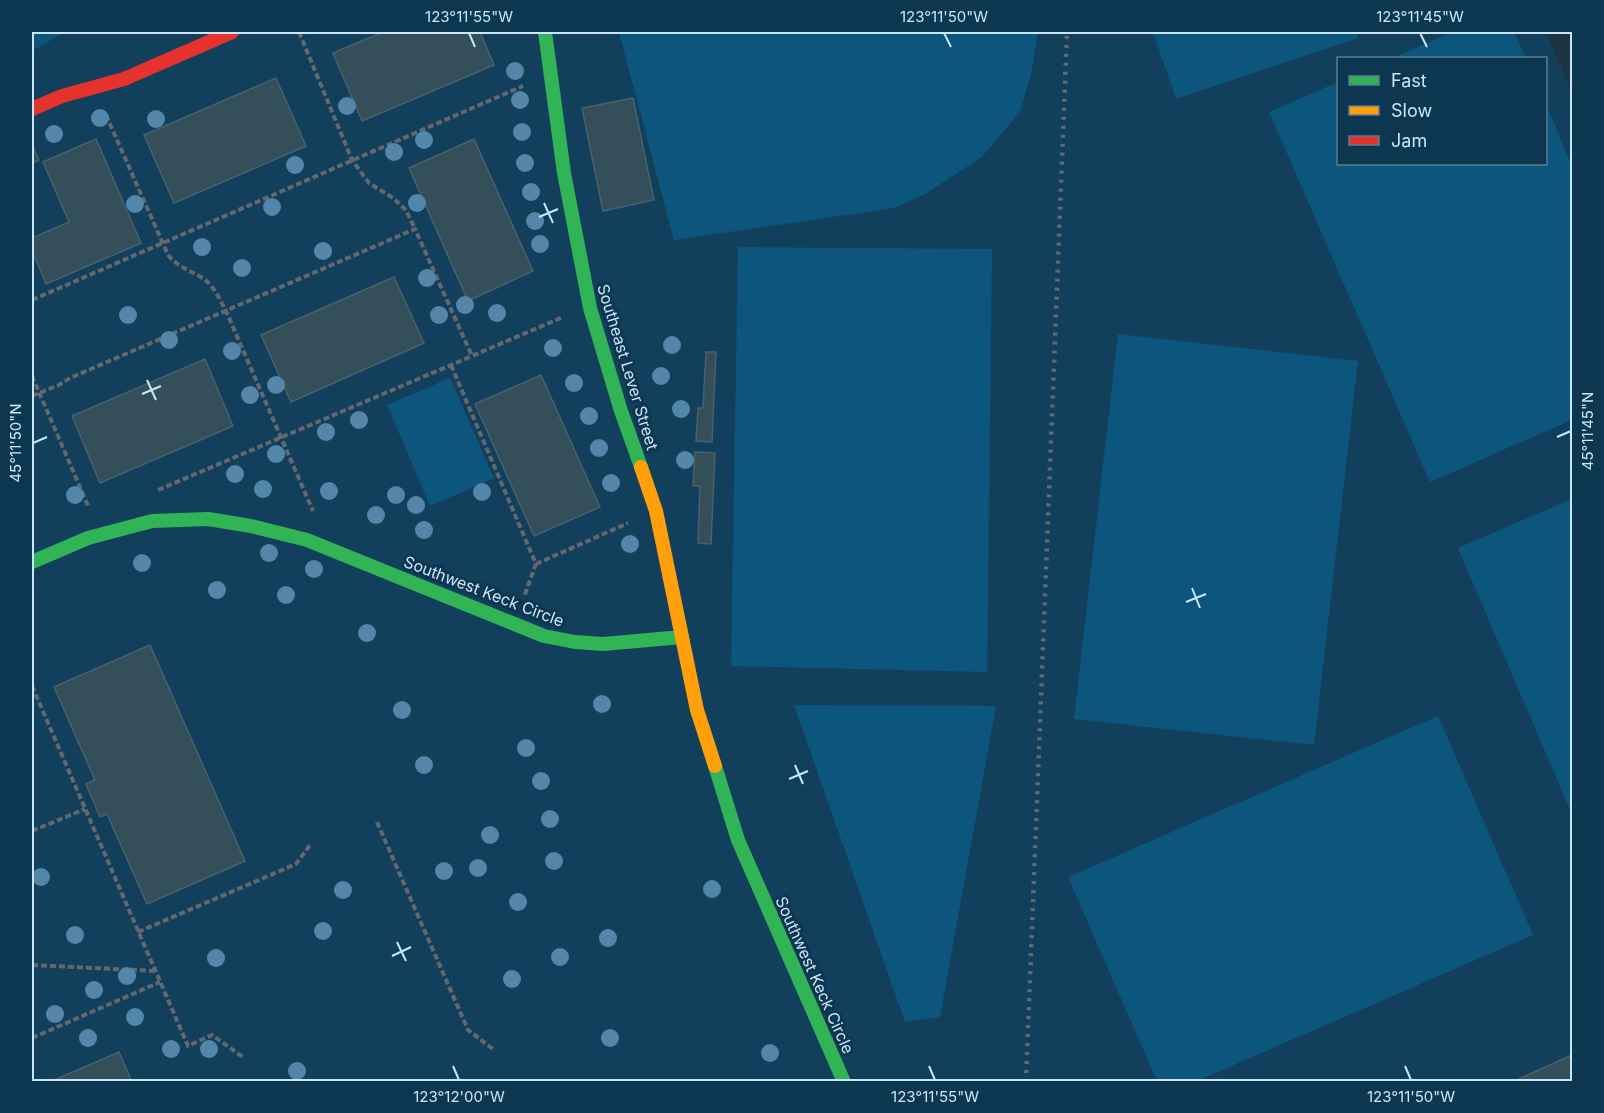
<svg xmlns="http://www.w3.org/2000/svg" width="1604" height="1113" font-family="Inter,sans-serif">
<rect width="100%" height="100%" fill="#1c3442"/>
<path fill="#12405c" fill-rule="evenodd" d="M 32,32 L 1546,32 L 1572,94 L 1572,1081 L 32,1081 ZM 1338,58 L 1546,58 L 1546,164 L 1338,164 Z"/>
<path fill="#0c557c" d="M 32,32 L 65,32 L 32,51 Z
M 619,32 L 1038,32 L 1032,70 L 1020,112 L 982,157 L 925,194 L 894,208 L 674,240 Z
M 1153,32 L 1356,32 L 1358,38 L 1176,99 Z
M 1453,32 L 1514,32 L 1526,58 L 1392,58 Z
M 1338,82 L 1338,164 L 1546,164 L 1546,104 L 1572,166 L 1572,420 L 1430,482 L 1269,112 Z
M 738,247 L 992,249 L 987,672 L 731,666 Z
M 1118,334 L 1358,361 L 1314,745 L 1074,719 Z
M 450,378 L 494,478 L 430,506 L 387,405 Z
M 1572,499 L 1572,814 L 1458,548 Z
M 794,705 L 996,706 L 940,1017 L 905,1022 Z
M 1438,716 L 1533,935 L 1197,1081 L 1157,1081 L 1068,877 Z"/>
<path fill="#344f59" stroke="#48616c" stroke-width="1.5" d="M 383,32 L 480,32 L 494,65 L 362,121 L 333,53 Z
M 276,78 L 306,146 L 174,203 L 144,135 Z
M 633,98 L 654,200 L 603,211 L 582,108 Z
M 96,139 L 141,243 L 46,284 L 32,250 L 32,238 L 69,222 L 43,162 Z
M 474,139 L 533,271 L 468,301 L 409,168 Z
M 32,145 L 39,160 L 32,164 Z
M 394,277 L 424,343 L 291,402 L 261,335 Z
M 706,352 L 716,352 L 712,442 L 696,441 L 698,408 L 703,408 Z
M 205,359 L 233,426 L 100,483 L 72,416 Z
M 541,375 L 600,507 L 534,536 L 475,404 Z
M 695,452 L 715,453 L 711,544 L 698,543 L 700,486 L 693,486 Z
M 150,645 L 245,861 L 147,904 L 107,814 L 100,817 L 86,784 L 95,780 L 54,687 Z
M 119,1052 L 132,1082 L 50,1082 Z
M 1572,1055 L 1572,1082 L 1512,1082 Z"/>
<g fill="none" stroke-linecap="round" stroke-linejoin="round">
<path stroke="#636770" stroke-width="4" stroke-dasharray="6 3" stroke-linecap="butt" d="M 299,32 L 352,160 L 369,183 L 393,198 L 406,210 L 415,229
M 106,115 L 168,255 C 178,267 191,271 204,279 C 214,286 220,300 226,311 L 313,511
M 32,300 L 523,86
M 451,365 L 536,564 L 524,597
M 32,376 L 89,508
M 32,396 L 59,385 L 70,378 L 415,229 L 472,356 L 563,317
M 158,490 L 472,356
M 536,564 L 628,523
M 32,686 L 188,1046 L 212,1035 L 244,1058
M 377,822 L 468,1030 L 493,1049
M 32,831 L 85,809
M 138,932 L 296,864 L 310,845
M 32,965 L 155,971
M 32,1038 L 160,982"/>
<path stroke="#30b455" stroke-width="14" d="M 545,32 L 564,173 L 590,308 L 621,411 L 641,467
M 32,562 L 88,538 L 152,521 L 208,519 L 251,526 L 307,540 L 544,636 L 575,642 L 603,644 L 682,637
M 715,766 L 738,840 L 844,1082"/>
<path stroke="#ff9f0a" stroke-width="14" d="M 641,467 L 656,511 L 697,710 L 715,766"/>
<path stroke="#e5322d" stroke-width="14" d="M 32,109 L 62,96 L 124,79 L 232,32"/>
<path stroke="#656972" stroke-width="4.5" stroke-dasharray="3 6" stroke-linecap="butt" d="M 1026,1082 L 1067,32"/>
</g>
<g fill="#5486a9">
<circle cx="515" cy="71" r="9"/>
<circle cx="520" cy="100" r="9"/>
<circle cx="347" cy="106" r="9"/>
<circle cx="100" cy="118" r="9"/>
<circle cx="156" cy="119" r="9"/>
<circle cx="522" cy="132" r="9"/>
<circle cx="54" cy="134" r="9"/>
<circle cx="424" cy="140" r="9"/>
<circle cx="394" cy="152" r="9"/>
<circle cx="525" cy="163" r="9"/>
<circle cx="295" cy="165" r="9"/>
<circle cx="531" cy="192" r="9"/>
<circle cx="417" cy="203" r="9"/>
<circle cx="135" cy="204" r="9"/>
<circle cx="272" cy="207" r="9"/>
<circle cx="535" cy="221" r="9"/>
<circle cx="540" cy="244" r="9"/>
<circle cx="202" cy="247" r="9"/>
<circle cx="323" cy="251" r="9"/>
<circle cx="242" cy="268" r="9"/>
<circle cx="427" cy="278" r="9"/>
<circle cx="465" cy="305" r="9"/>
<circle cx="497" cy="313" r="9"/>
<circle cx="128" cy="315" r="9"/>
<circle cx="439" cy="315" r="9"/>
<circle cx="169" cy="340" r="9"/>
<circle cx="672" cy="345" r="9"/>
<circle cx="553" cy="348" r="9"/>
<circle cx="232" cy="351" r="9"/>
<circle cx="661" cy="376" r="9"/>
<circle cx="574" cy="383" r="9"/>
<circle cx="276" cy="385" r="9"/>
<circle cx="250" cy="395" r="9"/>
<circle cx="681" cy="409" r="9"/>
<circle cx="589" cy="416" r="9"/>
<circle cx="359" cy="420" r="9"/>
<circle cx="326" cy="432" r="9"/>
<circle cx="599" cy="448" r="9"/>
<circle cx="276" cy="454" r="9"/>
<circle cx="685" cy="460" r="9"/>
<circle cx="235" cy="474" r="9"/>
<circle cx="611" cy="483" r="9"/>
<circle cx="263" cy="489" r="9"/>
<circle cx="329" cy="491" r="9"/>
<circle cx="482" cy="492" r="9"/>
<circle cx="75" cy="495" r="9"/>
<circle cx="396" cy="495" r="9"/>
<circle cx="416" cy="505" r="9"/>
<circle cx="376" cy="515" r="9"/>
<circle cx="424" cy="530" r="9"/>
<circle cx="630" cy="544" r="9"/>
<circle cx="269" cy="553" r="9"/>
<circle cx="142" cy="563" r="9"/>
<circle cx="314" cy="569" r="9"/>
<circle cx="217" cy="590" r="9"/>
<circle cx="286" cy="595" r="9"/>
<circle cx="367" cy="633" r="9"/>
<circle cx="602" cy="704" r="9"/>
<circle cx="402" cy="710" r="9"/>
<circle cx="526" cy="748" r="9"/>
<circle cx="424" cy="765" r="9"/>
<circle cx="541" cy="781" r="9"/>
<circle cx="550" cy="819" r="9"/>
<circle cx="490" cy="835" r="9"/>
<circle cx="554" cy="861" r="9"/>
<circle cx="478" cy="868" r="9"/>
<circle cx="444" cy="871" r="9"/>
<circle cx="41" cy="877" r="9"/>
<circle cx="712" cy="889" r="9"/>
<circle cx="343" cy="890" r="9"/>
<circle cx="518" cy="902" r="9"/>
<circle cx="323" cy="931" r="9"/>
<circle cx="75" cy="935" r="9"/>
<circle cx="608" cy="938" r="9"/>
<circle cx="560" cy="957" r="9"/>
<circle cx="216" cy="958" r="9"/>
<circle cx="127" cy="976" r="9"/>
<circle cx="512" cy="979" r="9"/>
<circle cx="94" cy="990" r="9"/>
<circle cx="55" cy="1014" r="9"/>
<circle cx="135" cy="1017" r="9"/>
<circle cx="88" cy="1038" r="9"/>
<circle cx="610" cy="1038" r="9"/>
<circle cx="171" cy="1049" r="9"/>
<circle cx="209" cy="1049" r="9"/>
<circle cx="770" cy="1053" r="9"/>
<circle cx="297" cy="1071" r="9"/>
</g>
<path fill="none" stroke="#c9e5f9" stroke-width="2" d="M 469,33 L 475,47M 944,33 L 951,47M 1420,33 L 1427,47M 544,203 L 553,223M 539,217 L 558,209M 147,380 L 156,400M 142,394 L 161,386M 1557,437 L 1571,431M 33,443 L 47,437M 1192,588 L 1200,608M 1186,602 L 1206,594M 795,765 L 803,784M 789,779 L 808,771M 397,942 L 406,961M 392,956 L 411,947M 453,1066 L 459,1080M 929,1066 L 935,1080M 1405,1066 L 1411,1080"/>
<g text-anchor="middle" stroke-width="6" stroke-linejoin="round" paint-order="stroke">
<g font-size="16" fill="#c9e5f9" stroke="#0d3751">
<text transform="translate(628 367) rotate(73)" y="6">Southeast Lever Street</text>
<text transform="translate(484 591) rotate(21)" y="6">Southwest Keck Circle</text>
<text transform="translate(815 975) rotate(66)" y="6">Southwest Keck Circle</text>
</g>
</g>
<rect width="1604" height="1113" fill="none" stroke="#0d3751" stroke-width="66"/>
<rect x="1337" y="57" width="210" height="108" fill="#0d3751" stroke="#587d94" stroke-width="1.5"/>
<rect x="1349" y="76" width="30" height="9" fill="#30b455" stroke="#587d94" stroke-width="1.5"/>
<text x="1391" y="87" font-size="18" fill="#c9e5f9">Fast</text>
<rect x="1349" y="106" width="30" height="9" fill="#ff9f0a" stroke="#587d94" stroke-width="1.5"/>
<text x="1391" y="117" font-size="18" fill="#c9e5f9">Slow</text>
<rect x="1349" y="136" width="30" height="9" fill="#e5322d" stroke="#587d94" stroke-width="1.5"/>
<text x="1391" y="147" font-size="18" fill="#c9e5f9">Jam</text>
<rect x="33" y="33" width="1538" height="1047" fill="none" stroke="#c9e5f9" stroke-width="2"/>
<g font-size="15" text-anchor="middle" fill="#c9e5f9">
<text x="469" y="22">123°11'55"W</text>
<text x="944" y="22">123°11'50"W</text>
<text x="1420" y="22">123°11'45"W</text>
<text transform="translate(1588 431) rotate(-90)" y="5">45°11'45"N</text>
<text transform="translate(16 443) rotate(-90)" y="5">45°11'50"N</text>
<text x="459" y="1102">123°12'00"W</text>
<text x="935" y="1102">123°11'55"W</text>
<text x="1411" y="1102">123°11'50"W</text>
</g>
</svg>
